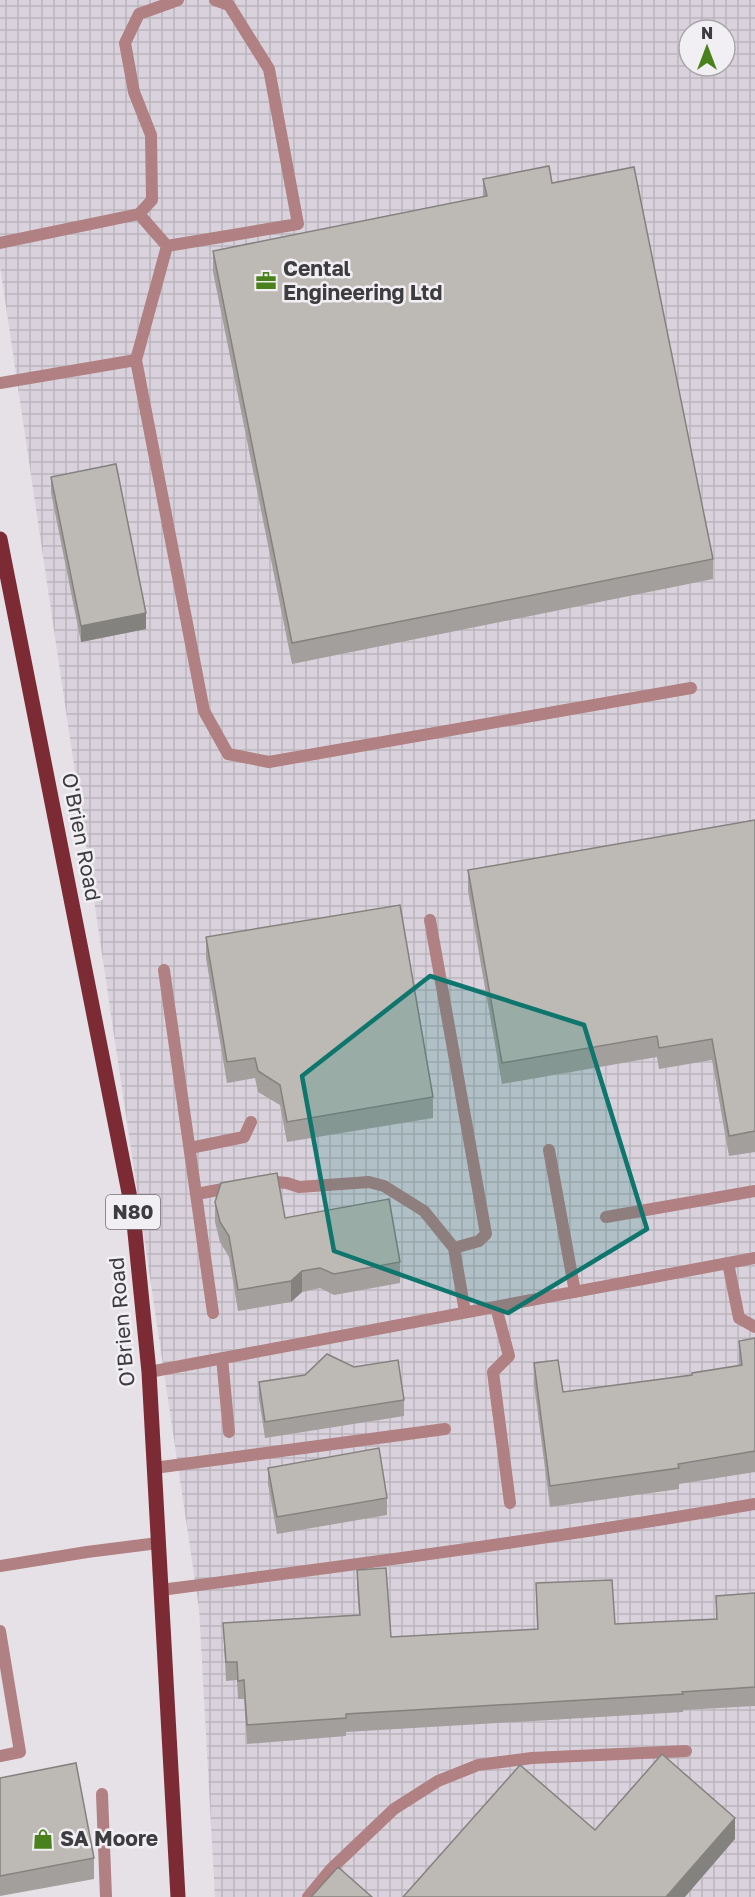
<svg xmlns="http://www.w3.org/2000/svg" width="755" height="1897" font-family="'Golos Text',sans-serif">
<defs>
<pattern id="industrial-grid" width="8" height="8" patternUnits="userSpaceOnUse" patternTransform="scale(1.5)"><rect width="8" height="8" fill="#d9d2dc"/><path d="M0 4h8M4 0v8" fill="none" stroke="#bbb5be"/></pattern>
</defs>
<rect width="100%" height="100%" fill="#e5e1e7"/>
<path fill="url(#industrial-grid)" fill-rule="evenodd" d="M 0,0 L 755,0 L 755,1897 L 215,1897 L 199,1608 L 0,266 ZM 689,30 L 725,30 L 725,66 L 689,66 Z"/>
<g fill="none" stroke-linecap="round" stroke-linejoin="round">
<path stroke="#b08082" stroke-width="12" d="M 139,214 L 167,246 L 298,224 L 269,69 L 229,5 L 215,0
M 0,243 L 139,214 L 152,200 L 151,135 L 134,92 L 125,43 L 139,14 L 178,0
M 167,246 L 136,360 L 204,711 L 228,754 L 269,762 L 691,688
M 0,383 L 136,360
M 430,920 L 486,1234 L 479,1241 L 454,1248
M 164,970 L 213,1313
M 190,1148 L 244,1137 L 251,1122
M 549,1150 L 575,1292
M 265,1181 L 287,1183 L 299,1187 L 369,1182 L 384,1186 L 424,1211 L 454,1248 L 465,1312
M 197,1194 L 233,1187
M 606,1217 L 755,1191
M 728,1263 L 739,1318 L 755,1327
M 496,1307 L 509,1356 L 493,1372 L 510,1503
M 222,1358 L 229,1432
M 149,1372 L 755,1258
M 154,1468 L 445,1429
M 0,1566 L 87,1552 L 158,1543
M 161,1590 C 359,1564 558,1538 755,1504
M 0,1631 L 20,1752 L 0,1756
M 102,1794 L 106,1897
M 308,1897 L 331,1869 L 394,1809 L 438,1781 L 478,1765 L 532,1758 L 686,1751"/>
<path stroke="#7c2b35" stroke-width="15" d="M 0,539 L 133,1213 L 149,1372 L 178,1897"/>
</g>
<path fill="#a39f9c" d="M 483,179 L 552,183 L 713,559 L 713,579 L 292,664 L 213,272 L 213,251 L 483,197 Z
M 51,477 L 146,629 L 81,642 L 51,493 Z
M 755,820 L 755,1152 L 729,1156 L 712,1060 L 659,1069 L 657,1057 L 502,1084 L 468,891 L 468,870 Z
M 206,937 L 433,1097 L 433,1118 L 287,1142 L 280,1105 L 258,1092 L 255,1078 L 227,1083 L 206,958 Z
M 215,1202 L 400,1262 L 400,1283 L 334,1295 L 320,1288 L 302,1292 L 291,1302 L 238,1311 L 229,1257 L 220,1242 L 215,1222 Z
M 755,1338 L 755,1472 L 679,1484 L 679,1489 L 550,1507 L 534,1384 L 534,1363 L 563,1392 L 692,1375 L 739,1365 L 739,1341 Z
M 259,1382 L 404,1400 L 404,1416 L 265,1438 L 259,1399 Z
M 268,1468 L 387,1498 L 387,1515 L 277,1534 L 268,1484 Z
M 357,1570 L 391,1637 L 537,1629 L 536,1583 L 615,1624 L 716,1619 L 716,1596 L 755,1593 L 755,1706 L 683,1710 L 683,1712 L 346,1732 L 346,1736 L 247,1744 L 244,1699 L 238,1699 L 237,1680 L 226,1681 L 223,1623 L 359,1615 L 357,1588 Z
M 0,1778 L 94,1858 L 94,1879 L 0,1896 Z"/>
<path fill="#84827f" d="M 146,613 L 146,629 L 81,642 L 81,626 Z
M 302,1271 L 302,1292 L 291,1302 L 291,1281 Z
M 735,1818 L 735,1839 L 685,1897 L 666,1897 Z"/>
<path fill="#bdb9b5" stroke="#84827f" stroke-width="1.5" d="M 549,166 L 552,183 L 634,167 L 713,559 L 292,643 L 213,251 L 487,196 L 483,179 Z
M 116,464 L 146,613 L 81,626 L 51,477 Z
M 755,820 L 755,1131 L 729,1136 L 712,1039 L 659,1048 L 657,1036 L 502,1063 L 468,870 Z
M 400,905 L 433,1097 L 287,1122 L 280,1085 L 258,1071 L 255,1058 L 227,1062 L 206,937 Z
M 277,1173 L 285,1218 L 389,1199 L 400,1262 L 334,1274 L 320,1268 L 302,1271 L 291,1281 L 238,1290 L 229,1236 L 220,1222 L 215,1202 L 221,1183 Z
M 755,1338 L 755,1451 L 678,1464 L 679,1468 L 550,1486 L 534,1363 L 558,1360 L 563,1392 L 692,1375 L 692,1373 L 742,1365 L 739,1341 Z
M 327,1354 L 354,1367 L 398,1360 L 404,1400 L 265,1422 L 259,1382 L 305,1375 Z
M 379,1448 L 387,1498 L 277,1517 L 268,1468 Z
M 386,1568 L 391,1637 L 538,1629 L 536,1583 L 612,1580 L 615,1624 L 717,1619 L 716,1596 L 755,1593 L 755,1687 L 682,1692 L 683,1694 L 346,1714 L 346,1718 L 247,1725 L 244,1680 L 238,1681 L 237,1662 L 226,1662 L 223,1623 L 360,1615 L 357,1570 Z
M 662,1754 L 735,1818 L 666,1897 L 403,1897 L 520,1765 L 595,1830 Z
M 76,1763 L 94,1858 L 0,1876 L 0,1778 Z
M 338,1867 L 372,1897 L 311,1897 Z"/>
<path fill="#0f766e" fill-opacity="0.2" stroke="#0f766e" stroke-width="4.5" stroke-linejoin="round" d="M 430,976 L 584,1025 L 647,1229 L 508,1313 L 334,1251 L 302,1076 Z"/>
<defs>
<g id="office-bare" transform="scale(1.62)"><path d="M-6-3h4V-5.5h4V-3h4V5H-6ZM-1-4.5V-3h2v-1.5ZM-6 0V1H6V0Z" fill="#49821c" stroke="#f2eff4" stroke-width="2.5" paint-order="stroke"/></g>
<g id="shop-bare" transform="scale(1.62)"><path d="M-5-2.5h2.3a2.7 3.5 0 0 1 5.4 0H5L5.5 6h-11ZM-1.5-2.5h3a1.5 2.3 0 0 0-3 0Z" fill="#49821c" stroke="#f2eff4" stroke-width="2.5" paint-order="stroke"/></g>
</defs>
<g fill-rule="evenodd">
<use href="#office-bare" x="266" y="281"/>
<use href="#shop-bare" x="43" y="1839"/>
</g>
<g text-anchor="middle" stroke-width="5" stroke-linejoin="round" paint-order="stroke">
<rect fill="#f2eff4" stroke="#737275" stroke-width="1.5" x="106" y="1195" width="54" height="34" rx="4.5"/>
<g font-size="20" font-weight="bold" fill="#3d3c3e">
<text x="133" y="1219">N80</text>
</g>
<g font-size="21" font-weight="bold" fill="#3d3c3e" stroke="#f2eff4" text-anchor="start">
<text x="283" y="276">Cental<tspan x="283" dy="24">Engineering Ltd</tspan></text>
<text x="60" y="1846">SA Moore</text>
</g>
<g font-size="21" fill="#3d3c3e" stroke="#f2eff4">
<text transform="translate(81 837) rotate(79)" y="7">O'Brien Road</text>
<text transform="translate(122 1322) rotate(-95)" y="7">O'Brien Road</text>
</g>
</g>
<g transform="translate(707 48)"><circle r="28" fill="#f2eff4" stroke="#aaa7ab" stroke-width="1.5"/>
<path d="M0-4.5L10 22L0 15L-10 22Z" fill="#49821c"/>
<text y="-9" font-size="16" font-weight="bold" text-anchor="middle" fill="#3d3c3e">N</text>
</g>
</svg>
